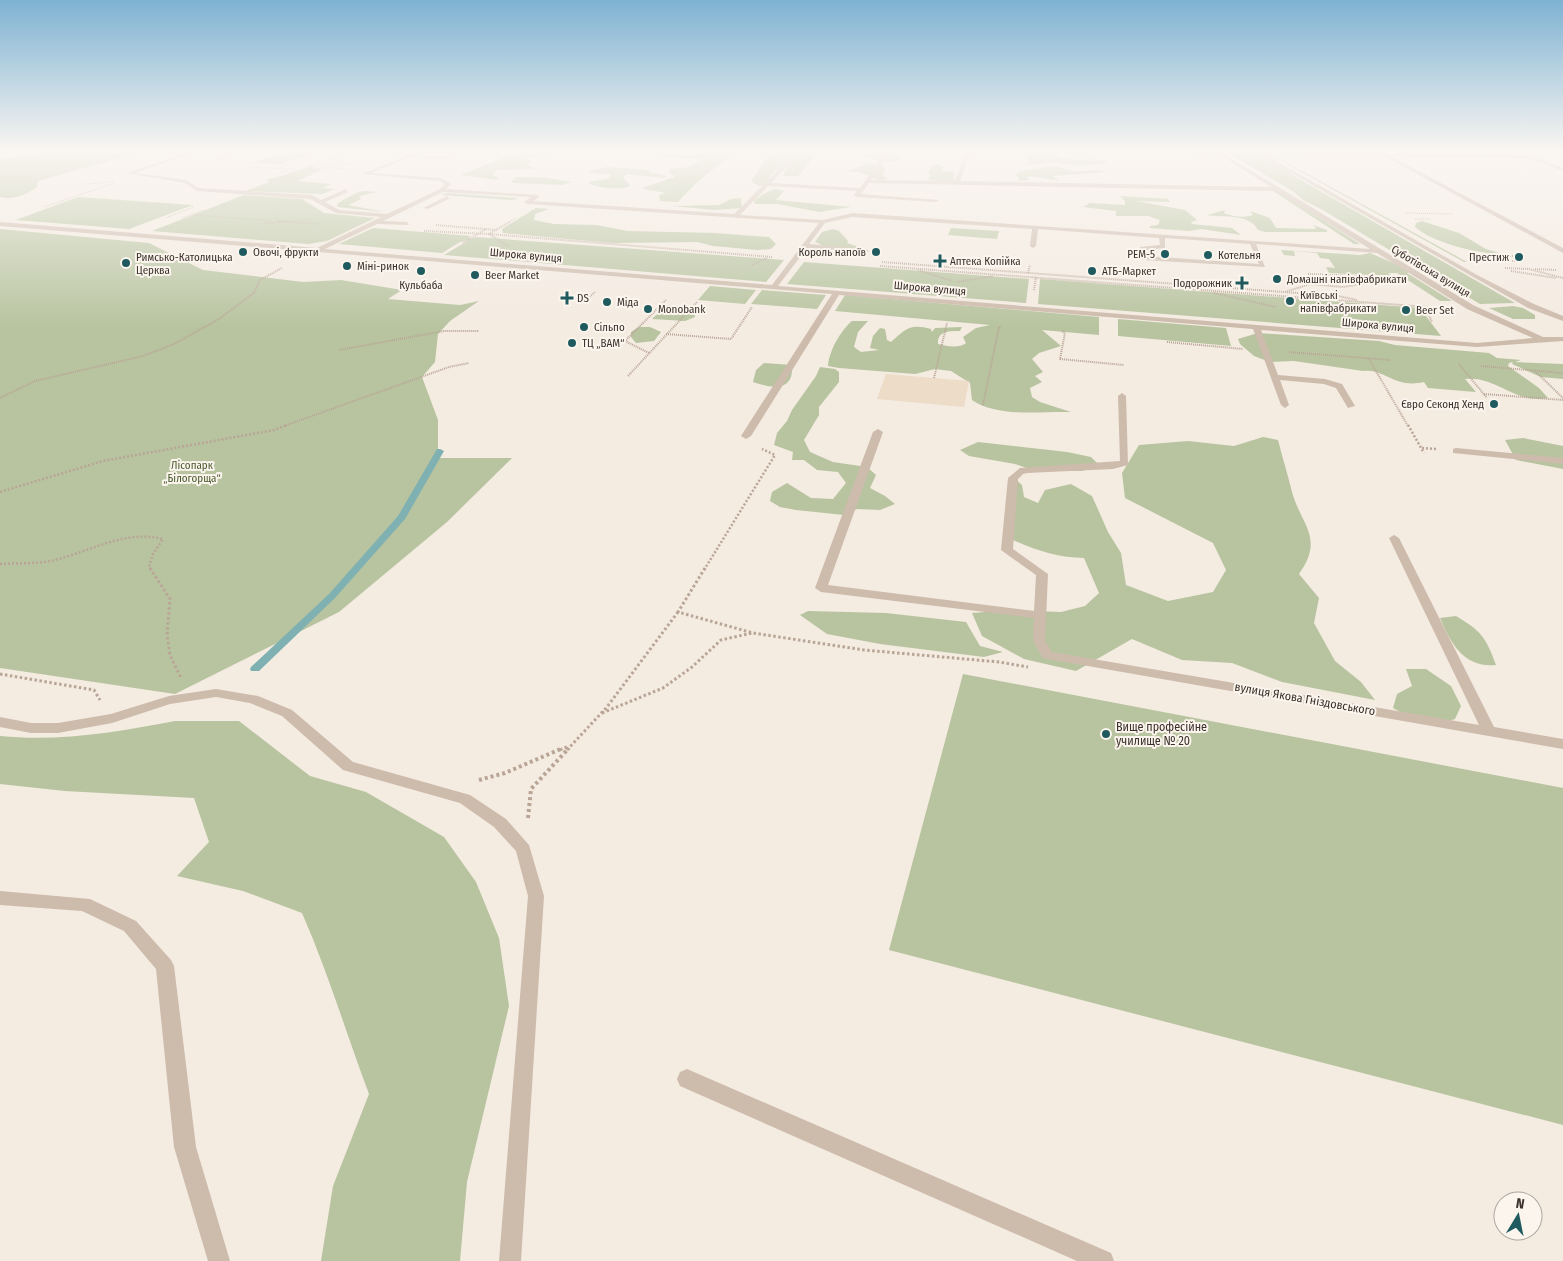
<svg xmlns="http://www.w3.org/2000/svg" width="1563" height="1261" font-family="'Fira Sans Condensed',sans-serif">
<rect width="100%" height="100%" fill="#f4ebe1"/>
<path fill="#b8c4a0" d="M 61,150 L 147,150 L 38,181 L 37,187 C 26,195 13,200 0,197 L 0,159 Z
M 294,150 L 310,150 L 307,155 L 279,164 L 251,163 Z
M 523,150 L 560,151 L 525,159 L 532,161 L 527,165 L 536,169 L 497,170 L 492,175 L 499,178 L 497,180 L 460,175 Z
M 707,150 L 738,150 C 716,167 696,181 678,202 L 660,201 L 659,195 L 666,193 L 644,189 L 643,187 C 655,185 663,180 675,177 L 669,172 L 670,169 L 689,167 L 701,159 L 659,156 L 654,154 C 670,147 667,154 675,155 C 685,156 699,155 707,150 Z
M 757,150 L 792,150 L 789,154 C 799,153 806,150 816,150 L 817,154 L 798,176 L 783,176 L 786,170 L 783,167 L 776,170 L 769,178 L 771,184 L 759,186 L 751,181 L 766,159 L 774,153 Z
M 862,150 L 887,150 L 898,153 L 894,156 L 901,159 C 889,166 873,159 861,154 L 860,152 Z
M 1024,150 L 1081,150 L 1087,153 L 1062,153 L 1055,155 C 1069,164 1092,156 1109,162 L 1083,166 L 1051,162 L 1028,165 L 1027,156 L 1021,152 Z
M 1223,150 L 1248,150 L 1285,169 L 1296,177 L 1515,303 L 1480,304 L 1321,209 L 1303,200 L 1294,192 Z
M 1272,156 L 1275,156 L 1467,262 L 1464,262 Z
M 868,163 L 884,166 L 885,171 L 882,175 L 888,179 L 878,180 L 859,172 L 846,172 Z
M 937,164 L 944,167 L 942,171 L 955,172 L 953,178 L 958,180 L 940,182 L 927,179 L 930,177 L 928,172 L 932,165 Z
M 1055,166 L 1073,171 L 1101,170 L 1107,172 L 1052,176 L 1060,181 L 1029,176 L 1027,178 L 1029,180 L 1020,181 L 1016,174 L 1020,171 Z
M 310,167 L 319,168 L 321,170 L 298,181 L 331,184 L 323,188 L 335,189 L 322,194 L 245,191 L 270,182 L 266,180 Z
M 607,167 L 650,170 L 649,172 L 667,176 L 664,178 L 627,174 L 623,177 L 630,186 C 620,191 596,188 587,182 L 608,179 L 611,174 L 590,173 L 588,171 Z
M 515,177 L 541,177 L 572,182 L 563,185 L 511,183 Z
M 776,189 L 784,191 L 776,200 L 851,207 L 819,212 L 778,204 L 755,204 L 754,201 C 761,195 767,191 776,189 Z
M 366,191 L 377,192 L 359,196 L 361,199 L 348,205 L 384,212 L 337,207 L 338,203 L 358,192 Z
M 1273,191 L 1278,191 L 1360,244 L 1354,244 Z
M 447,193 L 516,198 L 518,199 L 510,200 L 440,195 Z
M 244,195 L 302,199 L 324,213 L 375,218 L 327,241 L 308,244 L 152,231 Z
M 1120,196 L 1168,199 L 1170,202 L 1136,201 L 1185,210 L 1197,220 L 1191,222 L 1192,224 L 1232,228 L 1241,235 L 1201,229 L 1189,231 L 1150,228 L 1150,226 L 1158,225 L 1160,220 L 1148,216 L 1116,216 L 1116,211 L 1083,207 L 1090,203 L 1125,205 L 1125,201 Z
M 78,197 L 193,205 L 129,229 L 16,220 Z
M 741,198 L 742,208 L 715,210 L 672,206 L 719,205 L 731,199 Z
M 536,208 L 549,209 L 535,214 L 534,220 L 554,224 L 596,225 L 628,231 L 714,233 L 769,237 L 776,244 L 771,249 L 757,250 L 713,246 L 697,242 L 612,243 L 503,233 L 502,229 Z
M 1225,210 L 1224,213 C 1232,217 1245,218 1253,215 L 1250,211 L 1270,218 L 1276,228 L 1315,229 L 1316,228 L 1313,225 L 1327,230 L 1327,232 L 1266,232 L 1258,230 C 1249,213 1223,218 1207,215 Z
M 1422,221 L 1459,233 L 1486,249 L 1503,254 C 1479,254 1433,243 1415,227 L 1416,223 Z
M 373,228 L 471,236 L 469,237 L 471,239 L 476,237 L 784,260 L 766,282 L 444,255 L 469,240 L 460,242 L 442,253 L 339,244 Z
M 951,228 L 999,231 L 997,239 L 948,235 Z
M 0,229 L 149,243 L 203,270 L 303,282 L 341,280 L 402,290 L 388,299 L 460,305 L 479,301 L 450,321 L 438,334 L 435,362 L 422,377 L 438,420 L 438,458 L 512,458 L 447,522 L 339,612 L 175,694 L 0,668 Z
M 833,229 L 839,231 L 848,241 L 847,243 L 856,246 L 858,250 L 831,249 L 815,242 L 822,232 Z
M 1281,250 L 1360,255 L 1370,253 L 1412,271 L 1407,273 L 1452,301 L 1440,301 L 1397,273 L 1388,273 L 1392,276 L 1329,273 L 1326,267 L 1335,268 L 1329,259 L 1320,258 L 1317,253 L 1294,251 L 1295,256 L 1284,255 Z
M 804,262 L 1029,279 L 1026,303 L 787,284 Z
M 1040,279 L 1420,308 L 1441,336 L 1038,304 Z
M 710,286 L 756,290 L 745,304 L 698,300 Z
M 762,290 L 826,295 L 817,309 L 751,304 Z
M 845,295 L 1099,317 L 1099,335 L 1042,330 L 1061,346 L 1039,353 L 1032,359 L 1043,372 L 1035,376 L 1042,382 L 1030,388 L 1032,397 L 1040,402 L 1071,412 C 1041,411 998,418 972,400 L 970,383 L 951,371 L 935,369 L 915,374 L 839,368 L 828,366 C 829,351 841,330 852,321 L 868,321 L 858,332 L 854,347 L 861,352 L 879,350 L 870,348 L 873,336 L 880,328 L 885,329 L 887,340 L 891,342 C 905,330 909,323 931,329 L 932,332 L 935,328 L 962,327 L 960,331 C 949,331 937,331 938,344 C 947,346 958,349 966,343 L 963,337 L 976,328 L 990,325 L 835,311 Z
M 667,305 L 688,307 L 694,311 L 695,317 L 685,321 L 652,319 Z
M 1513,306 L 1523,308 L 1535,315 L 1535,319 L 1513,319 L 1489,308 Z
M 1118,319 L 1226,328 L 1231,346 L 1118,336 Z
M 639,327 L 650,327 L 661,332 L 654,341 L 636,343 L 631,337 L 631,332 Z
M 1258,333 L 1379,341 L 1395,345 L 1489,353 L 1497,358 L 1521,360 L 1515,362 L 1563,364 L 1563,379 L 1541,377 L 1512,364 L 1513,362 L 1509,363 L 1508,366 L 1539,388 L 1548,398 C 1517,405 1495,375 1465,379 L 1476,392 L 1428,388 L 1424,382 C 1394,389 1385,368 1363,371 L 1294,361 L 1270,362 L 1254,356 L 1240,344 L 1238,339 Z
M 764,363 L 792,365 C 794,393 771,388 753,382 L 756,370 Z
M 820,367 L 835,369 L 839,372 L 839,382 L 819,407 L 819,415 L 804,440 L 810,452 L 833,462 L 867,467 L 876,475 L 870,488 L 885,496 L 895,504 L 880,510 L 857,509 L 844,515 L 796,510 L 780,507 L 770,501 L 772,492 L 787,483 L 811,498 L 833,499 L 846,483 L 838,472 L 817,470 L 804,460 L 792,460 L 793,452 L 774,445 L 777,433 L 787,421 L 792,410 L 816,376 Z
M 1263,437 L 1278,440 C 1282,456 1287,472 1291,488 C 1299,524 1326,536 1299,574 L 1319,598 L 1314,623 L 1335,661 L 1361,682 L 1375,700 L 1282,682 L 1232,663 L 1182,660 L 1132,639 L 1076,671 L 1024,659 L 982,636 L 972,613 L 1010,610 L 1061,612 L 1085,606 L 1099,593 L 1084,558 C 1056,558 1028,548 1003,535 L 1013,477 L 1022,485 L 1024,497 L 1038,503 L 1045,490 L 1071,484 L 1092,496 L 1108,532 L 1121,553 L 1126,585 L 1168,601 L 1213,592 L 1226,570 L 1213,543 L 1125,498 L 1122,473 L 1139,445 L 1188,441 L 1234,446 Z
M 1523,438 L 1563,446 L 1563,469 L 1516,460 L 1505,440 Z
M 978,442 L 1067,452 L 1091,457 L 1099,465 L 1082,471 L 1035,471 L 1015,464 L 969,456 L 960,450 Z
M 808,611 L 886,613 L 966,622 L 980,646 L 1003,652 L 984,657 L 880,644 L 827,634 L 800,615 Z
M 1456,616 C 1481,631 1486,637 1496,665 C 1464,668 1451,644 1440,618 Z
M 1406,669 L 1426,669 L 1451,686 L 1461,706 L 1455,719 C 1428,729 1417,721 1393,708 L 1397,694 L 1412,686 Z
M 963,674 L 1563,788 L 1563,1125 L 889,950 Z
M 175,721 L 239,721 L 310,776 L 366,792 L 444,837 L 476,882 L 499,938 L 509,1006 L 467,1182 L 460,1261 L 321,1261 L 333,1186 L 369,1094 C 346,1033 328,972 302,913 L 243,891 L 177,876 L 209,842 L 194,798 L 65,791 L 0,784 L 0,736 C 59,742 117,732 175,721 Z"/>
<path fill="#ecdcc8" d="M 886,374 L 969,381 L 964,407 L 877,399 Z"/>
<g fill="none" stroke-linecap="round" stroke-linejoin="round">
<path fill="#7fb0b2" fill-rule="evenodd" d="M 437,449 L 440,449 L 444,451 L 405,519 L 335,598 L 259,671 L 251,671 L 250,669 L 251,667 L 329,594 L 398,516 Z"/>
<path stroke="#b9a596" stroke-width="1" stroke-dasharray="1 1" stroke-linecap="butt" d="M 20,153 L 44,150
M 331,158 L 346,163
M 310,166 L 349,164
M 250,167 L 291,169 L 278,174
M 280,167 L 326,150
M 324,167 L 345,169
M 291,169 L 327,170
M 289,175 L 351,150
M 87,184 L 110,182
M 675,193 L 730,150
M 44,207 L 114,183
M 1405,213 L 1452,214
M 273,214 L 280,222 L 288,222
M 194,215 L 272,221
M 166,218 L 193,207
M 182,218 L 204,210
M 1415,219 L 1431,219
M 295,221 L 311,220
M 276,222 L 281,222
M 509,222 L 516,218"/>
<path stroke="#b9a596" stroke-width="2" stroke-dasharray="1 1" stroke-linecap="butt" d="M 279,221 L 318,224
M 260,224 L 281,222
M 436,225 L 497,230
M 424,231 L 489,234 L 772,257
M 463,243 L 486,229
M 508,246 L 489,234 L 511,221
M 1480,255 L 1514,256
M 1490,261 L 1522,261
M 882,262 L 1338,296 L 1357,300
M 752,265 L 767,258
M 880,266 L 1428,307
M 1505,268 L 1529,269 L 1563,278
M 1535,269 L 1556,270
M 918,270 L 952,281
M 1511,271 L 1556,278
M 1028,273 L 1030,265
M 1308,274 L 1383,277
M 957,282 L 993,276
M 1034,290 L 1036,277
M 1285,292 L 1310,284 L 1343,287 L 1387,280
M 1214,293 L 1276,307
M 588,298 L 595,292
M 1425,308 L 1432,322
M 1062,331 L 1065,333 L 1060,359 L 1124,365
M 666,334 L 731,339 L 752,307
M 1167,342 L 1243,349
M 339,350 L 444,331 L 479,331
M 1289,352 L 1390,360
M 649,353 L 625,341 L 666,300
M 1369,359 L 1408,426
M 1459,364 L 1487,398
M 1481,366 L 1563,373
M 1535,371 L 1563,398
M 628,376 L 697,302
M 934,378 L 947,323
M 1484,394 L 1563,400
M 0,398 L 35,381 L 143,356 L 174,344 L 219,319 L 254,293 L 260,280 L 282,268
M 983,405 L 999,327 L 1001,327
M 284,426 L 449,367 L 469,363"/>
<path stroke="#b9a596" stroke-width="2.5" stroke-dasharray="2 2" stroke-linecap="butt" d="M 1408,425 L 1424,453
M 1422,448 L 1436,449
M 0,492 L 103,461 L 274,430 L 287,425
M 0,564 C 17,563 34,564 50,561 C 89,553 123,529 163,539 L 153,554 L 149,567 L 151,570
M 704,570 L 775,455 L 762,449"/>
<path stroke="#b9a596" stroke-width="3" stroke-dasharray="2.5 2.5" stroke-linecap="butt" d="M 150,568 L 170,599 L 167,635 L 170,655 L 181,678
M 705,568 L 678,612 L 753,633 L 864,650 L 999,662 L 1028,667
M 0,674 L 94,690 L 100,700
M 602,713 L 663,688 L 692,667 L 721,640 L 752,633
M 560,750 L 569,746
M 567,750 L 607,707 L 678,612"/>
<path stroke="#b9a596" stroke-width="4" stroke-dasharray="3 3" stroke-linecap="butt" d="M 479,780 L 505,773 L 563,748
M 528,818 L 531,789 L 569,748"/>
<path fill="#cdbbac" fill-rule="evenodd" d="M 0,150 L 6,150 L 0,152 Z
M 195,150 L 202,150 L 135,173 L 186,180 L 198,188 L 311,195 L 321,200 L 346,189 L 348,192 L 325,202 L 339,210 L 387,214 L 440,189 L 445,184 L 440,181 L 362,174 L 420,150 L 426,150 L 414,156 L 443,157 L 459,150 L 465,150 L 444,159 L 411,157 L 371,173 L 441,178 L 451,184 L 446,189 L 539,195 L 539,197 L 533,201 L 734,214 L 798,150 L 803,150 L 771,183 L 860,188 L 887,150 L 891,150 L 871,180 L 955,181 L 967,150 L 971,150 L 960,181 L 1271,187 L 1218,154 L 1086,151 L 1217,150 L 1473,305 L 1543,337 L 1563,337 L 1563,341 L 1477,347 L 1261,330 L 1278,375 L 1325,379 L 1342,384 L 1355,406 L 1348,408 L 1336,388 L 1324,384 L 1280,380 L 1289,405 L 1285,408 L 1281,405 L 1253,329 L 839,295 L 751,436 L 746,439 L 741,436 L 832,294 L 0,226 L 0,222 L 317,248 L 381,217 L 336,213 L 310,199 L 197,191 L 185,183 L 127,173 ZM 869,183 L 1276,191 L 1370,249 L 852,213 L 823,220 L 740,215 L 768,186 L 857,191 L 854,195 L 857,197 L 936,202 L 939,200 L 861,194 ZM 443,192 L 531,197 L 524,202 L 527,204 L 819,223 L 772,285 L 325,249 L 377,224 L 409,225 L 407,222 L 383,221 ZM 852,217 L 1032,229 L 1030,246 L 1033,248 L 1036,246 L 1038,229 L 1159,238 L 1160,245 L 1140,247 L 1140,258 L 1143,260 L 1265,267 L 1256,244 L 1377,253 L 1467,309 L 1533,338 L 1477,343 L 778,286 L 807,248 L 869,252 L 867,249 L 809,244 L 825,223 ZM 1165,238 L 1250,244 L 1259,264 L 1146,256 L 1145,250 L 1165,248 Z
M 224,150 L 243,150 L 243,151 L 217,159 L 217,157 L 234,152 Z
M 1251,150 L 1260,152 L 1531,156 L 1563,168 L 1563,171 L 1530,158 L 1390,156 L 1563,248 L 1563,253 L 1384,156 L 1264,154 L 1479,276 L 1534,304 L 1563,316 L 1563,321 L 1528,308 L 1475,278 Z
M 447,196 L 449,199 L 428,209 L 423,208 Z
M 1122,393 L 1126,396 L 1128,465 L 1113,469 L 1027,473 L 1023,474 L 1018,479 L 1013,549 L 1048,574 L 1045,641 L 1052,652 L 1479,725 L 1389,538 L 1394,535 L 1399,538 L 1494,727 L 1563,739 L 1563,749 L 1048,659 L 1043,658 L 1033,641 L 1034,618 L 821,592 L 815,588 L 873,432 L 878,429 L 883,432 L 828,585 L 1034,611 L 1036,575 L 1001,550 L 1008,478 L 1020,468 L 1120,461 L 1118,396 Z
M 1456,448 L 1563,458 L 1563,464 L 1453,453 L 1453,449 Z
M 216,689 L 258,696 L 292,710 L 353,762 L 470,795 L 506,819 L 529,845 L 544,896 L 521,1261 L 499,1261 L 528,896 L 516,851 L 494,827 L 460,803 L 343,770 L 282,716 L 250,703 L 216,697 L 170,704 L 112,723 L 58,733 L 31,733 L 0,727 L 0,717 L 31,723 L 58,723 L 111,714 L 169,696 Z
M 0,891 L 90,899 L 136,921 L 171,960 L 174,966 L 196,1147 L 230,1261 L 208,1261 L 174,1147 L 156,969 L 124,931 L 82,911 L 0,905 Z
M 687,1069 L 1111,1253 L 1114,1261 L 1077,1261 L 680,1086 L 677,1079 L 680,1072 Z"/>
</g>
<linearGradient id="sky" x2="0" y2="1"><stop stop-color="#7eb2d2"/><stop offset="0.46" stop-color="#faf6f2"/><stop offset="1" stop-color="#faf6f2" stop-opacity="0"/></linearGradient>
<rect width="1563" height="327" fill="url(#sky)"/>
<g fill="#1f5a5e" stroke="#fbf5ee" stroke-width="2">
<circle cx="243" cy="252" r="5"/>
<circle cx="876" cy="252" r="5"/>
<circle cx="1165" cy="254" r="5"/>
<circle cx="1208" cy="255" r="5"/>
<circle cx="1519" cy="257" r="5"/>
<path d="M937.5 253.5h5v5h5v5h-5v5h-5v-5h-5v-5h5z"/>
<circle cx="126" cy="263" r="5"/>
<circle cx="347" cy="266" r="5"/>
<circle cx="421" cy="271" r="5"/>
<circle cx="1092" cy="271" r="5"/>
<circle cx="475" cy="275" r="5"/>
<circle cx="1277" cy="279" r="5"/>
<path d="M1239.5 275.5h5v5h5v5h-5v5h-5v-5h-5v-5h5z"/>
<path d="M564.5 290.5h5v5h5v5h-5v5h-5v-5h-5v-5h5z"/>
<circle cx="1290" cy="301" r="5"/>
<circle cx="607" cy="302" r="5"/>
<circle cx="648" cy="309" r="5"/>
<circle cx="1406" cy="310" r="5"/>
<circle cx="584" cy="327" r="5"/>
<circle cx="572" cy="343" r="5"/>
<circle cx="1494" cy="404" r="5"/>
<circle cx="1106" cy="734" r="5"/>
</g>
<g text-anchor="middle" stroke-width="4" stroke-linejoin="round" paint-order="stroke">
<g font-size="11" fill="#3b302b" stroke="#fbf5ee" text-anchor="start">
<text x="253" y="256">Овочі, фрукти</text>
<text x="866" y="256" text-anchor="end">Король напоїв</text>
<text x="1155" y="258" text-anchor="end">РЕМ-5</text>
<text x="1218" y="259">Котельня</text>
<text x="136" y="261">Римсько-Католицька<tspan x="136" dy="13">Церква</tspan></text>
<text x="1509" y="261" text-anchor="end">Престиж</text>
<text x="950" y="265">Аптека Копійка</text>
<text x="357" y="270">Міні-ринок</text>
<text x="1102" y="275">АТБ-Маркет</text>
<text x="485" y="279">Beer Market</text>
<text x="1287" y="283">Домашні напівфабрикати</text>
<text x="1232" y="287" text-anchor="end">Подорожник</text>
<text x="421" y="289" text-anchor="middle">Кульбаба</text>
<text x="1300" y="299">Київські<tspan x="1300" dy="13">напівфабрикати</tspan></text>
<text x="577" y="302">DS</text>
<text x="617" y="306">Міда</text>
<text x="658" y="313">Monobank</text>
<text x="1416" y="314">Beer Set</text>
<text x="594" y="331">Сільпо</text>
<text x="582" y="347">ТЦ „ВАМ“</text>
<text x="1484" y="408" text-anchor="end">Євро Секонд Хенд</text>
</g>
<g font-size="11" fill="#3b302b" stroke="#fbf5ee">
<text transform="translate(526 255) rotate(5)" y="4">Широка вулиця</text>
<text transform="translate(1431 271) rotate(31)" y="4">Суботівська вулиця</text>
<text transform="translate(930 288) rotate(5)" y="4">Широка вулиця</text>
<text transform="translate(1378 325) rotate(5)" y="4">Широка вулиця</text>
</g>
<g font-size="11" fill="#4a5a2e" stroke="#fbf5ee">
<text x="192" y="469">Лісопарк<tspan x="192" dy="13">„Білогорща“</tspan></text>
</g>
<g font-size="12" fill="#3b302b" stroke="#fbf5ee">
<text transform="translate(1305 699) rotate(10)" y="4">вулиця Якова Гніздовського</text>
</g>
<g font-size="12" fill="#3b302b" stroke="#fbf5ee" text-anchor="start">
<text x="1116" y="731">Вище професійне<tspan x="1116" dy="14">училище № 20</tspan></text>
</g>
</g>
<g transform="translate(1518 1216) rotate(10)"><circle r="24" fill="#fbf5ee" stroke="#aea6a0"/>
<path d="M0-4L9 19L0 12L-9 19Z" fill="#1f5a5e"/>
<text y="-8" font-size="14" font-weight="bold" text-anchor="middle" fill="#3b302b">N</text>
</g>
</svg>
